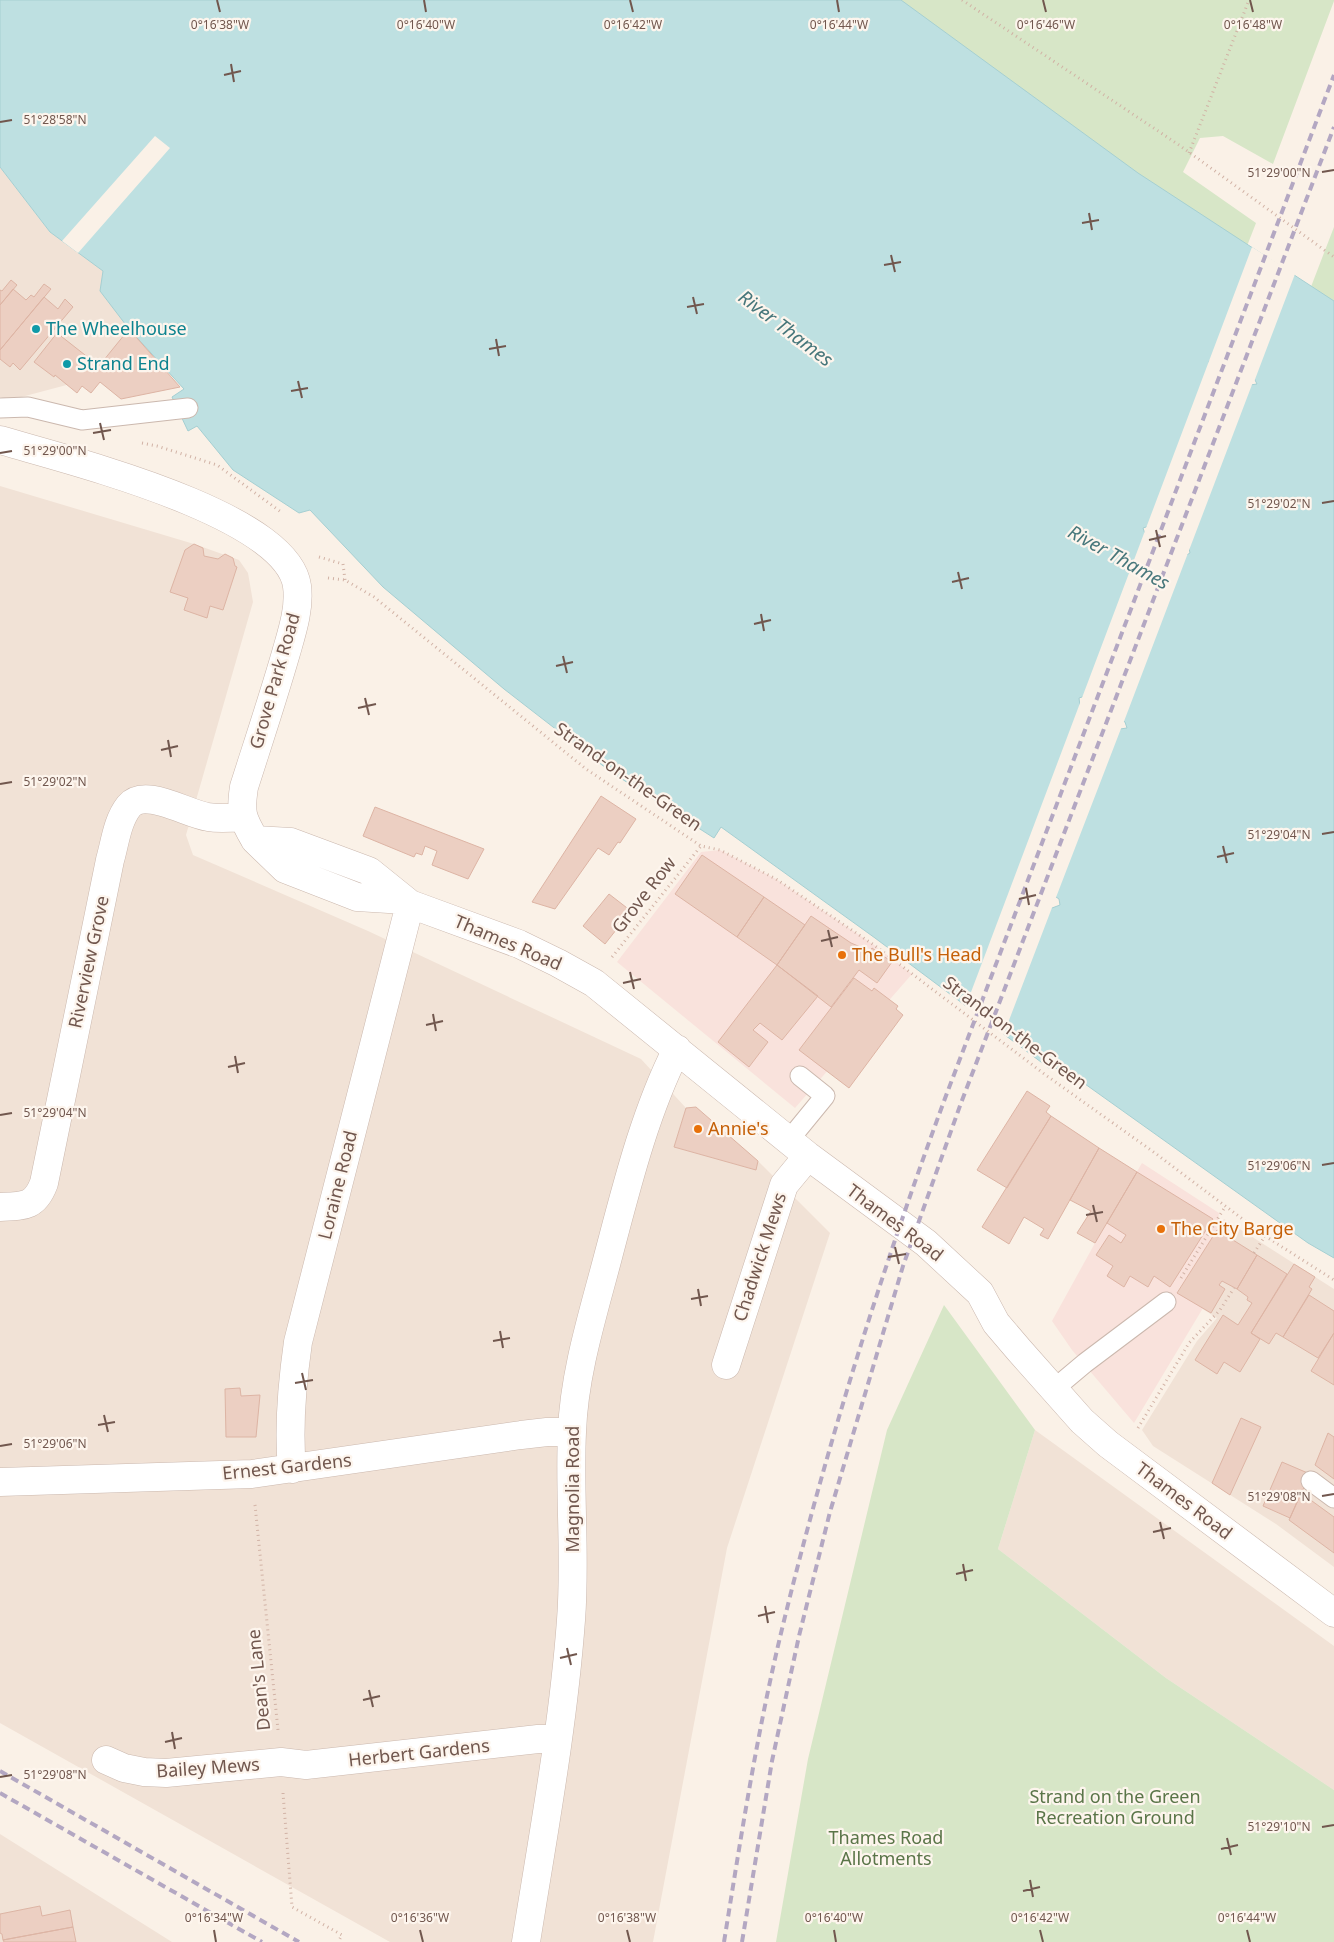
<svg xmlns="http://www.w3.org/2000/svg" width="1334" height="1942" font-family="'Noto Sans',sans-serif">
<rect width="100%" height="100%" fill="#faf1e7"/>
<path fill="#f1e2d6" d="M 0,167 L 50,232 L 104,269 L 129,329 L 157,361 L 10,400 L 0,397 Z
M 0,486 L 194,544 L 239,560 L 248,573 L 253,602 L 186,835 L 193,855 L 368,931 L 641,1059 L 686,1108 L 674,1147 L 756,1170 L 758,1161 L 830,1233 L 727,1548 L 653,1942 L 390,1942 L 0,1723 Z
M 1224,1219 L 1334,1289 L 1334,1567 L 1276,1524 L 1153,1446 L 1142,1430 L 1197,1341 L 1217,1318 L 1177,1293 Z
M 1035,1430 L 1334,1646 L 1334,1790 L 1166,1678 L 998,1549 Z
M 0,1834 L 172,1942 L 0,1942 Z"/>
<path fill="#f9e2dc" d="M 720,850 L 776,879 L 874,945 L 912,974 L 795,1108 L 617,962 L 701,852 Z
M 1142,1163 L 1219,1213 L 1217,1230 L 1177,1292 L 1203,1308 L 1134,1423 L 1072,1350 L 1052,1321 L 1095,1243 Z"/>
<path fill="#d7e6c7" d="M 845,0 L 1334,0 L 1334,1 L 1273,164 L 1223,136 L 1200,138 L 1183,172 L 1256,223 L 1240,264 Z
M 1334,227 L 1334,312 L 1309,292 Z
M 944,1305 L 1035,1430 L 998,1549 L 1166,1678 L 1334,1790 L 1334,1942 L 776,1942 L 808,1759 L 887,1430 Z"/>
<path fill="#bee0e1" stroke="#a5cfd2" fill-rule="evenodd" d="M 0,0 L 901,0 L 1138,173 L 1334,301 L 1334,1258 L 1308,1243 L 1064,1069 L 1049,1068 L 875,938 L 721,827 L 714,838 L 611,772 L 504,689 L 383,587 L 310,510 L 299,513 L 233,470 L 197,426 L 188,431 L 172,397 L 184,389 L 129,329 L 100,291 L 103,271 L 50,232 L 0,167 ZM 1214,360 L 1254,378 L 1257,384 L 1250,385 L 1210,367 L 1209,361 ZM 1149,526 L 1189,548 L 1190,553 L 1185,556 L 1145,534 L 1143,528 ZM 1085,696 L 1125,722 L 1127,728 L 1120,729 L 1080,706 L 1079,698 ZM 1022,874 L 1059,899 L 1060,905 L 1052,908 L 1017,883 L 1016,876 Z"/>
<path fill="#faf1e7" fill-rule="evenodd" d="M 155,136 L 170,148 L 78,253 L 62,241 Z
M 1252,247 L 1295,274 L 1254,382 L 1253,380 L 1214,363 L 1211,363 L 1212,365 L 1251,383 L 1253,382 L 1123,724 L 1084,699 L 1082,700 L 1082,704 L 1122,726 L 1055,900 L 1022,877 L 1019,878 L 1019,882 L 1053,905 L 1003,1036 L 965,1008 ZM 1146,529 L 1148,529 L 1188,551 L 1185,553 L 1147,532 Z"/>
<path fill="#eccfc2" stroke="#ddb4a4" d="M 11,280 L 17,285 L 0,305 L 0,290 L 2,291 Z
M 44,284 L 51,289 L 0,350 L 0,305 L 13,289 L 26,300 L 31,295 L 34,297 Z
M 44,297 L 58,309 L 65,299 L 73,307 L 20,370 L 13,363 L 10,367 L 0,359 L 0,350 Z
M 129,329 L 180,387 L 121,399 L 100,382 L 91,393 L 82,386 L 77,393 L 55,375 L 54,377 L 34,362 L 57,333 L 99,366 Z
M 194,544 L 203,548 L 204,556 L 218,559 L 225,554 L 233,558 L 235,566 L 237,567 L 223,610 L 210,606 L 207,618 L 184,610 L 188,598 L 170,592 L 185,550 Z
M 601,796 L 636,819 L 620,843 L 618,842 L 609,855 L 598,848 L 555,909 L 532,902 Z
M 375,807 L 484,849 L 468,879 L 432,865 L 437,851 L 425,846 L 422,855 L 416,853 L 414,857 L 363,836 Z
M 702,855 L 764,897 L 737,937 L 675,894 Z
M 609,894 L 631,911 L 605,944 L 583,926 Z
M 764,897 L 805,925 L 777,965 L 737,937 Z
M 811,916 L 851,943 L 870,951 L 872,948 L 892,962 L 877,983 L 859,970 L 831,1007 L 777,965 Z
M 777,965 L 818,996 L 782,1040 L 760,1023 L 753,1030 L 768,1042 L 749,1067 L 718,1042 Z
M 854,978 L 872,991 L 874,988 L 898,1006 L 896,1009 L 903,1015 L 849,1088 L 799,1050 Z
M 1027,1091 L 1050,1106 L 1046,1112 L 1051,1116 L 1007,1188 L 977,1170 Z
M 696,1107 L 758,1161 L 756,1170 L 674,1147 L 686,1108 Z
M 1051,1116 L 1099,1148 L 1048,1239 L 1040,1235 L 1044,1229 L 1024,1217 L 1009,1244 L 982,1227 Z
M 1099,1148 L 1137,1172 L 1095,1243 L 1077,1233 L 1091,1211 L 1070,1200 Z
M 1137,1172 L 1213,1219 L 1170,1287 L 1154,1276 L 1148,1287 L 1130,1276 L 1124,1287 L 1107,1276 L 1113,1266 L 1096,1255 L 1109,1235 L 1121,1243 L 1126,1235 L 1107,1223 Z
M 1217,1230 L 1257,1255 L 1237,1289 L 1222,1281 L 1219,1285 L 1225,1289 L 1211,1313 L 1177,1293 Z
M 1257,1255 L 1287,1274 L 1251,1333 L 1260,1339 L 1240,1372 L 1224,1362 L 1217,1374 L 1195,1360 L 1223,1315 L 1238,1325 L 1252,1303 L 1247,1300 L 1248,1297 L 1237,1289 Z
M 1294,1264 L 1315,1277 L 1309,1287 L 1312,1289 L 1283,1337 L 1276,1333 L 1269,1344 L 1251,1333 Z
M 1309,1295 L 1334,1311 L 1334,1333 L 1318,1358 L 1283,1337 Z
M 1334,1333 L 1334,1385 L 1311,1371 Z
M 240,1388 L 241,1396 L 260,1395 L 256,1437 L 226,1437 L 225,1389 Z
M 1241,1418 L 1261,1427 L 1230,1495 L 1212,1483 Z
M 1328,1433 L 1334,1437 L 1334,1479 L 1315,1465 Z
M 1282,1462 L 1310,1474 L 1290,1518 L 1263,1506 Z
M 1301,1493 L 1334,1517 L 1334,1553 L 1289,1520 Z
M 40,1906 L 42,1916 L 70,1910 L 73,1927 L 3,1940 L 2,1934 L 0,1933 L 0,1914 Z
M 73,1927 L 76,1942 L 4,1942 L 3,1940 Z"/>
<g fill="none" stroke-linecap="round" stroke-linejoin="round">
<g stroke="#cbb8ae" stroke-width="21">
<path id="service" d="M 0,408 L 28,407 L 82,420 L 188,408
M 789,1140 L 825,1096 L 800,1076
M 1054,1389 L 1085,1363 L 1166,1302
M 1311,1481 L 1334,1498"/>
</g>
<g stroke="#cbb8ae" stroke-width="29">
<path id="minor" d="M 0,440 C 63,459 287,513 297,586 C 300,608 292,632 286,653 C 273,698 258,743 244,787 C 240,813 242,818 255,840 L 291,842 L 369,871 L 405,900
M 255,840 L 285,869 L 357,897 L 405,900 L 410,904 L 519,944 L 558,963 L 594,983 L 808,1156 L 926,1243 L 980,1293 L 996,1323 L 1019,1350 L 1082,1421 L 1108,1444 L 1334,1613
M 0,1207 C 24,1206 35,1207 44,1183 L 110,860 C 115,843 117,821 129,806 C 145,787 187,814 208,817 C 219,819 231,818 242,817
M 726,1365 L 784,1185 L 808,1156
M 292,1469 C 288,1427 292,1384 298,1342 L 410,904
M 0,1482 L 252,1474 L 521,1435 L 547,1432 L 572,1432
M 106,1760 L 124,1768 L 144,1772 L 166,1773 L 281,1762 L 306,1765 L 538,1739 L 558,1739
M 526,1942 C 543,1835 563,1728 571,1620 C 576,1557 569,1495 572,1432 C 574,1372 594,1311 609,1253 C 627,1185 645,1112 677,1049"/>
</g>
<path stroke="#d1b2a5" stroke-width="3" stroke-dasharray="1 4" stroke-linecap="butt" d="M 962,0 L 1179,145 L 1334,257
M 1189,153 L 1249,0
M 142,443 L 157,446 L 217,465 L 281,512
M 319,557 L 343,564 L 345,580
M 328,578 L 345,580 L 374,597 L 586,769 L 701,846 L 720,850 L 776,879 L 874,945 L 1047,1076 L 1155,1153 L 1265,1236 L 1334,1280
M 612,957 L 701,846
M 1254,1253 L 1265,1236
M 1181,1278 L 1225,1207
M 1138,1428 L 1189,1343 L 1220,1310 L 1234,1288
M 255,1505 L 278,1730
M 283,1793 L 292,1907 L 342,1935 L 338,1942"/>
<use href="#service" stroke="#fff" stroke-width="19"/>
<use href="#minor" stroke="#fff" stroke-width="28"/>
<path stroke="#b3a7c2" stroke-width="4" stroke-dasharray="8 5" stroke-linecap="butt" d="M 0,1771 L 299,1942
M 0,1793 L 262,1942
M 724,1942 C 741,1837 757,1732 782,1629 C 826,1447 882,1269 947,1093 L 1334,75
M 742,1942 L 772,1761 L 799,1636 L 830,1512 L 903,1266 L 961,1103 L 1334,127"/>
</g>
<path fill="none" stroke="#71574e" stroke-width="2" d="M 217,0 L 220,12M 424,0 L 426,12M 630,0 L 633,12M 837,0 L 839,12M 1043,0 L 1046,12M 1250,0 L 1253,12M 231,64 L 234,82M 224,75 L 241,71M 0,122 L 12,120M 1322,172 L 1334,170M 1089,213 L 1092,230M 1082,223 L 1099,220M 891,255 L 895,272M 884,265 L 901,262M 693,297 L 697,314M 687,307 L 704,304M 496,339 L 499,356M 489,349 L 506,346M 298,381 L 302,398M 291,391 L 308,388M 100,423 L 104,440M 93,433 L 111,430M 0,453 L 12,451M 1322,503 L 1334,501M 1156,530 L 1160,547M 1149,540 L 1166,536M 958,572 L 962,589M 952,582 L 969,578M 761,614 L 764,631M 754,624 L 771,620M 563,656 L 567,673M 556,666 L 573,662M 365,698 L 369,715M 358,708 L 376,704M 168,740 L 171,757M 161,750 L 178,746M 0,784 L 12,782M 1322,834 L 1334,832M 1223,846 L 1227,863M 1217,857 L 1234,853M 1026,888 L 1029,905M 1019,899 L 1036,895M 828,930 L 832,947M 821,941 L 838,937M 630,972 L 634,989M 623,983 L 641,979M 433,1014 L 436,1031M 426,1025 L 443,1021M 235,1056 L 238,1073M 228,1067 L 245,1063M 0,1115 L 12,1113M 1322,1165 L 1334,1163M 1093,1205 L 1097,1222M 1086,1215 L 1103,1212M 895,1247 L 899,1264M 888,1257 L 906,1254M 698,1289 L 701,1306M 691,1299 L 708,1296M 500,1331 L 503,1348M 493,1341 L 510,1338M 302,1373 L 306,1390M 295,1383 L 313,1380M 104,1415 L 108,1432M 98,1425 L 115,1422M 0,1446 L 12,1444M 1322,1496 L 1334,1494M 1160,1522 L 1164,1539M 1153,1532 L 1171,1528M 963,1564 L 966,1581M 956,1574 L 973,1570M 765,1606 L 768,1623M 758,1616 L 775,1612M 567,1648 L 571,1665M 560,1658 L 577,1654M 369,1690 L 373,1707M 363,1700 L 380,1696M 172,1732 L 175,1749M 165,1742 L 182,1738M 0,1777 L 12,1775M 1322,1827 L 1334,1825M 1227,1838 L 1231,1855M 1221,1849 L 1238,1845M 1030,1880 L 1033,1897M 1023,1891 L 1040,1887M 214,1930 L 216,1942M 420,1930 L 423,1942M 627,1930 L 630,1942M 834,1930 L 836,1942M 1040,1930 L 1043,1942M 1247,1930 L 1250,1942"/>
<g fill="#0f9aa8" stroke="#fdf5ed" stroke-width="2">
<circle cx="36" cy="329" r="5"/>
<circle cx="67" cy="364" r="5"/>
</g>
<g fill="#e8710a" stroke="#fdf5ed" stroke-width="2">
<circle cx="842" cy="955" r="5"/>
<circle cx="698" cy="1129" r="5"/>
<circle cx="1161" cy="1229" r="5"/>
</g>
<g text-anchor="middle" stroke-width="4.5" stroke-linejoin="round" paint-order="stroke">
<g font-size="18" fill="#0d838f" stroke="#fdf5ed" text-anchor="start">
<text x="46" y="335">The Wheelhouse</text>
<text x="77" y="370">Strand End</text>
</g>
<g font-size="18" fill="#71574e" stroke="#fdf5ed">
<text transform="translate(275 681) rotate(-74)" y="6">Grove Park Road</text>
<text transform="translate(628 777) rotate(35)" y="6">Strand-on-the-Green</text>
<text transform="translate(644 895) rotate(-52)" y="6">Grove Row</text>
<text transform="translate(508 943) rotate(23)" y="6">Thames Road</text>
<text transform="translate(89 962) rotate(-78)" y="6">Riverview Grove</text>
<text transform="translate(1015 1033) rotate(37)" y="6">Strand-on-the-Green</text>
<text transform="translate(338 1185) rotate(-76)" y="6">Loraine Road</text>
<text transform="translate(895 1223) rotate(37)" y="6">Thames Road</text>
<text transform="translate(760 1257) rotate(-72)" y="6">Chadwick Mews</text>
<text transform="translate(287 1467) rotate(-6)" y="6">Ernest Gardens</text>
<text transform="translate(573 1489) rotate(-90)" y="6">Magnolia Road</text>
<text transform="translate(1184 1501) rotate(37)" y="6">Thames Road</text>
<text transform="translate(259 1680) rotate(-96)" y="6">Dean's Lane</text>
<text transform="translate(419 1753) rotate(-6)" y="6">Herbert Gardens</text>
<text transform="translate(208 1768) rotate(-4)" y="6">Bailey Mews</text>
</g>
<g font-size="18" fill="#c56008" stroke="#fdf5ed" text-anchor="start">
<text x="852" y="961">The Bull's Head</text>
<text x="708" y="1135">Annie's</text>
<text x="1171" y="1235">The City Barge</text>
</g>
<g font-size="18" fill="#5a7548" stroke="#fdf5ed">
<text x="1115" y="1803">Strand on the Green<tspan x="1115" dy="21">Recreation Ground</tspan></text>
<text x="886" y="1844">Thames Road<tspan x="886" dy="21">Allotments</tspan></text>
</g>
<g font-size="19" font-style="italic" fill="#47777b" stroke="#fdf5ed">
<text transform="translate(786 328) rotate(37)" y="7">River Thames</text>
<text transform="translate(1119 557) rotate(29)" y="7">River Thames</text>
</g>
</g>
<g font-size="12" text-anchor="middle" fill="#71574e" stroke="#fdf5ed" stroke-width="4.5" stroke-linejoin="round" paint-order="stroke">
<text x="220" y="29">0°16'38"W</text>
<text x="426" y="29">0°16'40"W</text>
<text x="633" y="29">0°16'42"W</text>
<text x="839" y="29">0°16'44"W</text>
<text x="1046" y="29">0°16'46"W</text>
<text x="1253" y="29">0°16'48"W</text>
<text x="55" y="124">51°28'58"N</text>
<text x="1279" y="177">51°29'00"N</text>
<text x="55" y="455">51°29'00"N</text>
<text x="1279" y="508">51°29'02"N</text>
<text x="55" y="786">51°29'02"N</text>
<text x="1279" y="839">51°29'04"N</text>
<text x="55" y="1117">51°29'04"N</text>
<text x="1279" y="1170">51°29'06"N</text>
<text x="55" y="1448">51°29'06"N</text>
<text x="1279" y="1501">51°29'08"N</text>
<text x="55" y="1779">51°29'08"N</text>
<text x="1279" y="1831">51°29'10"N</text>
<text x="214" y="1922">0°16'34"W</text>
<text x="420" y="1922">0°16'36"W</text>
<text x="627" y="1922">0°16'38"W</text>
<text x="834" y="1922">0°16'40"W</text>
<text x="1040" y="1922">0°16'42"W</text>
<text x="1247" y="1922">0°16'44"W</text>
</g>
</svg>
